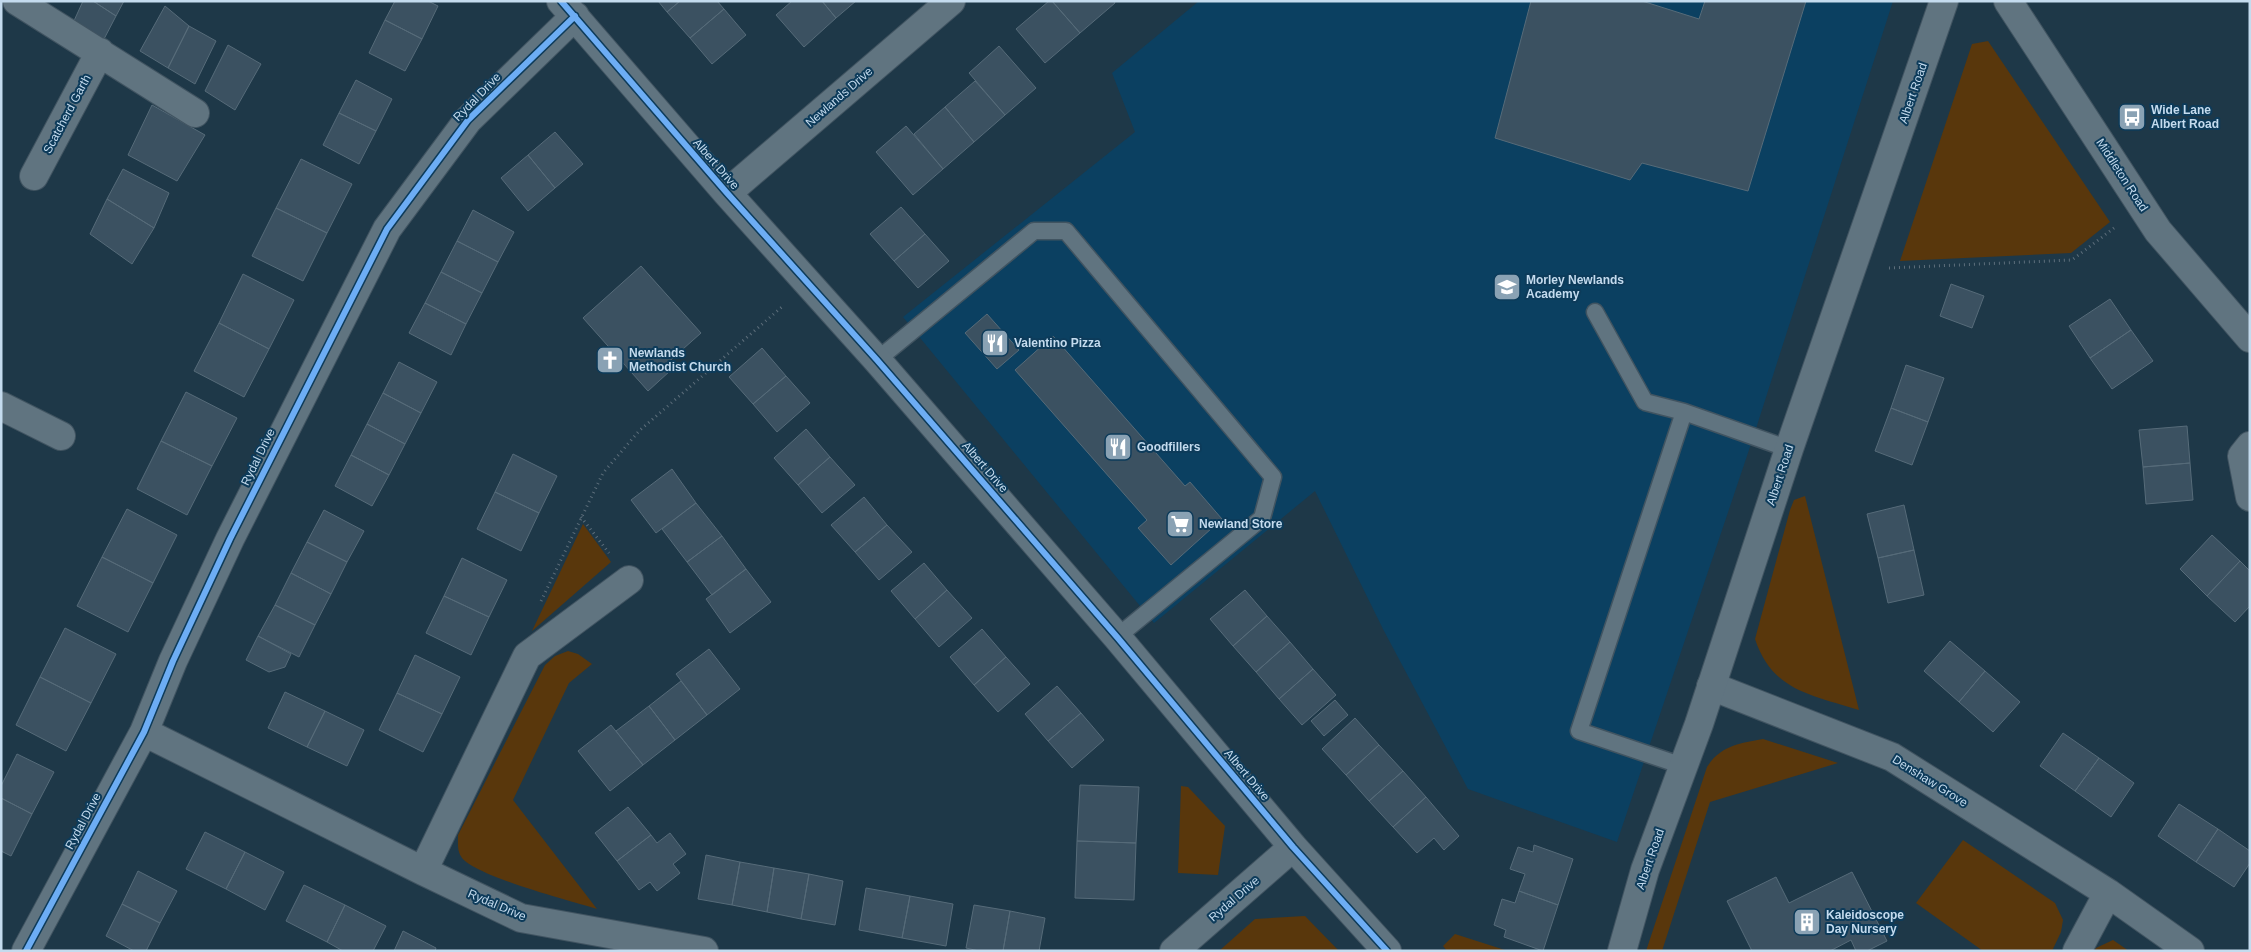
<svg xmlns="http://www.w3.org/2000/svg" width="2251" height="952" font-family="Arial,sans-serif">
<rect width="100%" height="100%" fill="#1e3848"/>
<path fill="#0b4061" d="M 1199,1 L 1893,1 L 1752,441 L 1617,842 L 1468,789 L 1383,629 L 1315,491 L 1154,623 L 903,317 L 1135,132 L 1112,73 Z"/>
<path fill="#59370c" d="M 1988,41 L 2110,222 L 2071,253 L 1900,261 L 1972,44 Z
M 1805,496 L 1859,710 C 1812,695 1772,691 1755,639 L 1790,510 L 1794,500 Z
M 583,524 L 611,562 L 532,631 Z
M 568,651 L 578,654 L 592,664 L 569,683 L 513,800 L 597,909 C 570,901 478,877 462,858 C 457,851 458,844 458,835 L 545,665 L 555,656 Z
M 1763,739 L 1838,763 L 1710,802 L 1662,951 L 1646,951 L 1707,767 C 1720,746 1740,743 1763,739 Z
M 1181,786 L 1188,787 L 1225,826 L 1218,875 L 1178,873 Z
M 1963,840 L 2055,903 L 2063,920 L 2061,932 L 2052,951 L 1983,951 L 1916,903 Z
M 1305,916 L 1339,951 L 1219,951 L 1255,919 Z
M 1455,934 L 1508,951 L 1447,951 L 1443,946 Z
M 2113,940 L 2129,951 L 2094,951 L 2096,948 Z"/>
<path fill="#3b5161" stroke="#566b79" d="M 83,1 L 93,1 L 116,16 L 103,41 L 73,23 Z
M 93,1 L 124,1 L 116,16 Z
M 395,1 L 428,1 L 438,6 L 422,39 L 385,20 Z
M 658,1 L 680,1 L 667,12 Z
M 680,1 L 717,1 L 724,9 L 690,38 L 667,12 Z
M 792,1 L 822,1 L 836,18 L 804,47 L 776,15 Z
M 822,1 L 856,1 L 836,18 Z
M 1049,1 L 1052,1 L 1080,33 L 1045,63 L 1016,29 Z
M 1052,1 L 1114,1 L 1115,3 L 1080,33 Z
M 1531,1 L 1642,1 L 1699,19 L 1705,1 L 1806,1 L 1748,191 L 1642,163 L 1630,180 L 1495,138 Z
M 165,6 L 189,26 L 168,68 L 140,51 Z
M 724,9 L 746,35 L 712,64 L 690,38 Z
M 385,20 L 422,39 L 405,71 L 369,53 Z
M 189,26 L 216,41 L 195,84 L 168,68 Z
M 228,45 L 261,64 L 235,110 L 205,91 Z
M 999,46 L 1036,88 L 1005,115 L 969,73 Z
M 356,80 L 392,99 L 376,131 L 339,113 Z
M 975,81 L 1005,115 L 974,142 L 945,107 Z
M 152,105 L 205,135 L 177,181 L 128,155 Z
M 945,107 L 974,142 L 943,169 L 914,134 Z
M 339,113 L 376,131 L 359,164 L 323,145 Z
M 906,126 L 943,169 L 913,195 L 876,152 Z
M 555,132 L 583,164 L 555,188 L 528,155 Z
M 528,155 L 555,188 L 528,211 L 501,178 Z
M 301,159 L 352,184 L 327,233 L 276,208 Z
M 123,169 L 169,193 L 154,228 L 107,199 Z
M 107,199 L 154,228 L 132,264 L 90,234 Z
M 901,207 L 925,234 L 894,261 L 870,234 Z
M 276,208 L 327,233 L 303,281 L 252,256 Z
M 473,210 L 514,232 L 498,262 L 457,241 Z
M 925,234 L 949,261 L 918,288 L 894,261 Z
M 457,241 L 498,262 L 482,293 L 441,272 Z
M 641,266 L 701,333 L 665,365 L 670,371 L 648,391 L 583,318 Z
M 441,272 L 482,293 L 466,324 L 425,303 Z
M 243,274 L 294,300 L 269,349 L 219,323 Z
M 1951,284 L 1984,296 L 1972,328 L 1940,316 Z
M 2110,299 L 2131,330 L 2090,358 L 2069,326 Z
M 425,303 L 466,324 L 451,355 L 409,333 Z
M 987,314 L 1019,350 L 997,369 L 965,333 Z
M 219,323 L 269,349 L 244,397 L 194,371 Z
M 2131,330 L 2153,361 L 2112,389 L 2090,358 Z
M 1053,336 L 1185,486 L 1190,482 L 1222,519 L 1171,565 L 1138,528 L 1147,520 L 1015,370 Z
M 762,348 L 786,376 L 753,404 L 729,377 Z
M 399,362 L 437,382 L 421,413 L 383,393 Z
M 1906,365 L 1944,378 L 1928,422 L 1891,408 Z
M 786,376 L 810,403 L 777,432 L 753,404 Z
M 186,392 L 237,418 L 212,466 L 161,441 Z
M 383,393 L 421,413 L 405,444 L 367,424 Z
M 1891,408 L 1928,422 L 1912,465 L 1875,451 Z
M 367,424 L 405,444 L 389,475 L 351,455 Z
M 2187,426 L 2190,463 L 2143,467 L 2139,430 Z
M 806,429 L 830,457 L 798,485 L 774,458 Z
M 161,441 L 212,466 L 187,515 L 137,489 Z
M 513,454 L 557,476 L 539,513 L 495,492 Z
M 351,455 L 389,475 L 372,506 L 335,486 Z
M 830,457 L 855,485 L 822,513 L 798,485 Z
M 2190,463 L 2193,500 L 2146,504 L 2143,467 Z
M 672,469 L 696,503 L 656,533 L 631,500 Z
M 495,492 L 539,513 L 521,551 L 477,529 Z
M 864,497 L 887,525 L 855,552 L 831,525 Z
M 696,503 L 722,536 L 687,562 L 662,529 Z
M 1904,505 L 1914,550 L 1878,558 L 1867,514 Z
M 127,509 L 177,535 L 153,583 L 102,557 Z
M 324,510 L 364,531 L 347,562 L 307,542 Z
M 887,525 L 912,552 L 879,580 L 855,552 Z
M 2212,535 L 2240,561 L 2207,596 L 2180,569 Z
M 722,536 L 746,569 L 712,595 L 687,562 Z
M 307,542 L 347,562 L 331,594 L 291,573 Z
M 1914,550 L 1924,595 L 1888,603 L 1878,558 Z
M 102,557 L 153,583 L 128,632 L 77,606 Z
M 462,558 L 507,580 L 489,617 L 444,596 Z
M 2240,561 L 2250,571 L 2250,606 L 2235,622 L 2207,596 Z
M 924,563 L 947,590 L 915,619 L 891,591 Z
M 746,569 L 771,602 L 730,633 L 706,599 Z
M 291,573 L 331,594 L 315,625 L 275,605 Z
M 947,590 L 972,618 L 939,647 L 915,619 Z
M 1245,590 L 1267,616 L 1233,646 L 1210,619 Z
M 444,596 L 489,617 L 471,655 L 426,633 Z
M 275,605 L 315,625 L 299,657 L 258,636 Z
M 1267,616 L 1290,642 L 1256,672 L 1233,646 Z
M 65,628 L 116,654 L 91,703 L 40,677 Z
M 982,629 L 1006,657 L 974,685 L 950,657 Z
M 258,636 L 291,654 L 285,667 L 269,672 L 246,660 Z
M 1950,641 L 1985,671 L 1959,702 L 1924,671 Z
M 1290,642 L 1313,669 L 1279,699 L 1256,672 Z
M 709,649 L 740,689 L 707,715 L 676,674 Z
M 415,655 L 460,677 L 442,714 L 397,693 Z
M 1006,657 L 1030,684 L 998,712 L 974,685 Z
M 1313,669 L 1336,695 L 1302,725 L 1279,699 Z
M 1985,671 L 2020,702 L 1993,732 L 1959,702 Z
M 40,677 L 91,703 L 66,751 L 16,725 Z
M 681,681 L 707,715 L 675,740 L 649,706 Z
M 1057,686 L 1081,713 L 1048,741 L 1025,714 Z
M 285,692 L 325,711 L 307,747 L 268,728 Z
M 397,693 L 442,714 L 423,752 L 379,730 Z
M 1335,700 L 1348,715 L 1324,736 L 1311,721 Z
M 649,706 L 675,740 L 643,765 L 616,731 Z
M 325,711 L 364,730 L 347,766 L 307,747 Z
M 1081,713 L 1104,740 L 1072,768 L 1048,741 Z
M 1355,718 L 1379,745 L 1346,775 L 1322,749 Z
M 611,725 L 643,765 L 610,791 L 578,751 Z
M 2063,733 L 2099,758 L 2075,791 L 2040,766 Z
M 1379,745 L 1403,771 L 1369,801 L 1346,775 Z
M 17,754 L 54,772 L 32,814 L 1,798 L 1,786 Z
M 2099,758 L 2134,783 L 2111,817 L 2075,791 Z
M 1403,771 L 1426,797 L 1393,827 L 1369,801 Z
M 1080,785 L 1139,787 L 1136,843 L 1077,841 Z
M 1426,797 L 1459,836 L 1444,850 L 1434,838 L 1417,853 L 1393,827 Z
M 1,798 L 32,814 L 11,856 L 1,851 Z
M 2179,804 L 2218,829 L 2196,862 L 2158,836 Z
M 628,807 L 651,835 L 617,861 L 595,833 Z
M 2218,829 L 2250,851 L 2250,863 L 2234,887 L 2196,862 Z
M 205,832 L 245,852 L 226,889 L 186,869 Z
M 670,833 L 686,854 L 673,864 L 680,873 L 657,891 L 650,882 L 639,890 L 617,861 L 651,835 L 657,843 Z
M 1077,841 L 1136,843 L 1134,900 L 1075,898 Z
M 1534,845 L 1573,859 L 1558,905 L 1519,891 L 1525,874 L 1510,869 L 1518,847 L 1533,852 Z
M 245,852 L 284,872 L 265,910 L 226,889 Z
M 706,855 L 740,862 L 732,905 L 698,899 Z
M 740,862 L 774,868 L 767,912 L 732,905 Z
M 774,868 L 809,874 L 801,919 L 767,912 Z
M 138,871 L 177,891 L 160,923 L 122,904 Z
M 1852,872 L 1887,941 L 1867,951 L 1856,951 L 1851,940 L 1830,951 L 1752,951 L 1727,901 L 1776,877 L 1789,903 Z
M 809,874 L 843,881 L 835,925 L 801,919 Z
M 304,885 L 345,905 L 327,942 L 286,921 Z
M 866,888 L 910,896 L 902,938 L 859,930 Z
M 1519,891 L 1558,905 L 1543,951 L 1504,937 L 1506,930 L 1494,925 L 1502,899 L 1515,903 Z
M 910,896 L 953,904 L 946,946 L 902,938 Z
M 122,904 L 160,923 L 146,951 L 134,951 L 106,936 Z
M 345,905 L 386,926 L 373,951 L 343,951 L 327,942 Z
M 974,905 L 1010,911 L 1003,951 L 979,951 L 966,948 Z
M 1010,911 L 1045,918 L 1039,951 L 1003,951 Z
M 403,931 L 436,948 L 435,951 L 394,951 Z"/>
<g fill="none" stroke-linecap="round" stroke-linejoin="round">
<g stroke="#415461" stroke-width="19">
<path id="lane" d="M 1595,312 L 1645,402 L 1684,412
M 877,360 L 1034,231 L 1066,231 L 1273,477 L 1262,518 L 1117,637
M 1683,766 L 1579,731 L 1684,412 L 1789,449"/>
</g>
<g stroke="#415461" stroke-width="30">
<path id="street" d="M 17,1 L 195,113
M 561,1 L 727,193 L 877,360 L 1117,637 L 1293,847 L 1387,951
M 34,176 L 100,52
M 727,193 L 951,1
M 1,406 L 61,436
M 2250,446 L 2242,456 L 2250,497
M 1711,686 L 1892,757 L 2108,893 L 2190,951
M 144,732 L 423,871 L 521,918 L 704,951
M 423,871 L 527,656 L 629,580
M 26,951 L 144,732 L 173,661 L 230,539 L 387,229 L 468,120 L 575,16
M 1174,951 L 1293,847
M 2077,951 L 2108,893"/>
</g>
<g stroke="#415461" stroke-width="30">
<path id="secondary" d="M 2008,1 L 2158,231 L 2250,338
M 1622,951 L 1645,870 L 1699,724 L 1789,449 L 1944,1"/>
</g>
<path stroke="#5d6e7b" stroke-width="3" stroke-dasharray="1 4" stroke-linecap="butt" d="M 1889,268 L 2072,260 L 2114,228
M 581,517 L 609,553
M 541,601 L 603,473 L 639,431 L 783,306"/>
<use href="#lane" stroke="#607480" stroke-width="16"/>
<use href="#street" stroke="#607480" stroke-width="28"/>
<use href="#secondary" stroke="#607480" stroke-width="28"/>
<g stroke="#0d3b5a" stroke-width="9">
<path id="cycleway" d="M 561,1 L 727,193 L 877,360 L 1117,637 L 1293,847 L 1387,951
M 26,951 L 144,732 L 173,661 L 230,539 L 387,229 L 468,120 L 575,16"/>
</g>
<use href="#cycleway" stroke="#6dadf4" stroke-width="6"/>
</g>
<defs>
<g id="bus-square" transform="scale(1.4375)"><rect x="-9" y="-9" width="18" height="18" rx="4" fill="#8aa2b4" stroke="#0d3b5a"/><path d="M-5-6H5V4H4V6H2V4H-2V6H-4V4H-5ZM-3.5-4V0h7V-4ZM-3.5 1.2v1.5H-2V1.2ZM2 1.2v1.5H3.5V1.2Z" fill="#fff"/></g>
<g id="school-square" transform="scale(1.4375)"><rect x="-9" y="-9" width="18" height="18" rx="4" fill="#8aa2b4" stroke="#0d3b5a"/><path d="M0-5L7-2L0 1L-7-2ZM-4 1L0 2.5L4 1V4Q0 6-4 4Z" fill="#fff"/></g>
<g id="restaurant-square" transform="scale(1.4375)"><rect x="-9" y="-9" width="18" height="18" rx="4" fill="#8aa2b4" stroke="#0d3b5a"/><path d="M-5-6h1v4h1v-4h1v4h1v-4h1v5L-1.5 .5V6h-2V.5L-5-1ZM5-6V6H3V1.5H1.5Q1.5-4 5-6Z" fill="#fff"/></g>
<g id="church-square" transform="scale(1.4375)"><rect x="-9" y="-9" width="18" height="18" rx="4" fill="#8aa2b4" stroke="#0d3b5a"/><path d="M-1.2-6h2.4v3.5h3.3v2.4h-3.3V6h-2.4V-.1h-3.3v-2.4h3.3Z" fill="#fff"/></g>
<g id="supermarket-square" transform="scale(1.4375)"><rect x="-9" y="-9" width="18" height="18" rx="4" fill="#8aa2b4" stroke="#0d3b5a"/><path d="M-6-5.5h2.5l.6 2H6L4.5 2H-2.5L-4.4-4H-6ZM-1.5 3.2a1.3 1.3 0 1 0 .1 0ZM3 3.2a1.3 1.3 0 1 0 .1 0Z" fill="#fff"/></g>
<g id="building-square" transform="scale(1.4375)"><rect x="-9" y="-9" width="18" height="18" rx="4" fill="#8aa2b4" stroke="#0d3b5a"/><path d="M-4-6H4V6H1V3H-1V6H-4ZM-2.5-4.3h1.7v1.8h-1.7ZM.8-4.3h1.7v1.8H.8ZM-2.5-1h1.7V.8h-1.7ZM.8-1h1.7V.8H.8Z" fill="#fff"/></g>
</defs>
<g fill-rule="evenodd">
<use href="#bus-square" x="2132" y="117"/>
<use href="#school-square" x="1507" y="287"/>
<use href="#restaurant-square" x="995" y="343"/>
<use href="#church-square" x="610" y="360"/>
<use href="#restaurant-square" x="1118" y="447"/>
<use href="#supermarket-square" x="1180" y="524"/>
<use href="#building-square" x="1807" y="922"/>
</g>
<g text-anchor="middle" stroke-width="4" stroke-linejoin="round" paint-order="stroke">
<g font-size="12" fill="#c4dbee" stroke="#0d3b5a">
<text transform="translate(1913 93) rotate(-71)" y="4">Albert Road</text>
<text transform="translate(477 97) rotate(-46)" y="4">Rydal Drive</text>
<text transform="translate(839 97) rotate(-41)" y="4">Newlands Drive</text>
<text transform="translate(67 114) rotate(-62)" y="4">Scatcherd Garth</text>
<text transform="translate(716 164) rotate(49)" y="4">Albert Drive</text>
<text transform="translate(2122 175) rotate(57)" y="4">Middleton Road</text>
<text transform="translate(258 457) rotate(-64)" y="4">Rydal Drive</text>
<text transform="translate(985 467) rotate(49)" y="4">Albert Drive</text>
<text transform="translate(1780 475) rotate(-72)" y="4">Albert Road</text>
<text transform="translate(1247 775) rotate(50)" y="4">Albert Drive</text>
<text transform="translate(1930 781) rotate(32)" y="4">Denshaw Grove</text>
<text transform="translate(83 821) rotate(-62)" y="4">Rydal Drive</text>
<text transform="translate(1650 859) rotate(-71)" y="4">Albert Road</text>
<text transform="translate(1234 899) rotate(-41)" y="4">Rydal Drive</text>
<text transform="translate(497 905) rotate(23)" y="4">Rydal Drive</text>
</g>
<g font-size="12" font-weight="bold" fill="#c4dbee" stroke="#0d3b5a" text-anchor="start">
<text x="2151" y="114">Wide Lane<tspan x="2151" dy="14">Albert Road</tspan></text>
<text x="1526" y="284">Morley Newlands<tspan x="1526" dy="14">Academy</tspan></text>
<text x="1014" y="347">Valentino Pizza</text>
<text x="629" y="357">Newlands<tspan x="629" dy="14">Methodist Church</tspan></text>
<text x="1137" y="451">Goodfillers</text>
<text x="1199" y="528">Newland Store</text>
<text x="1826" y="919">Kaleidoscope<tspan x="1826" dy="14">Day Nursery</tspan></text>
</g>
</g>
<rect width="2251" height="952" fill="none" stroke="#c4dbee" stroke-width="5"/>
</svg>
